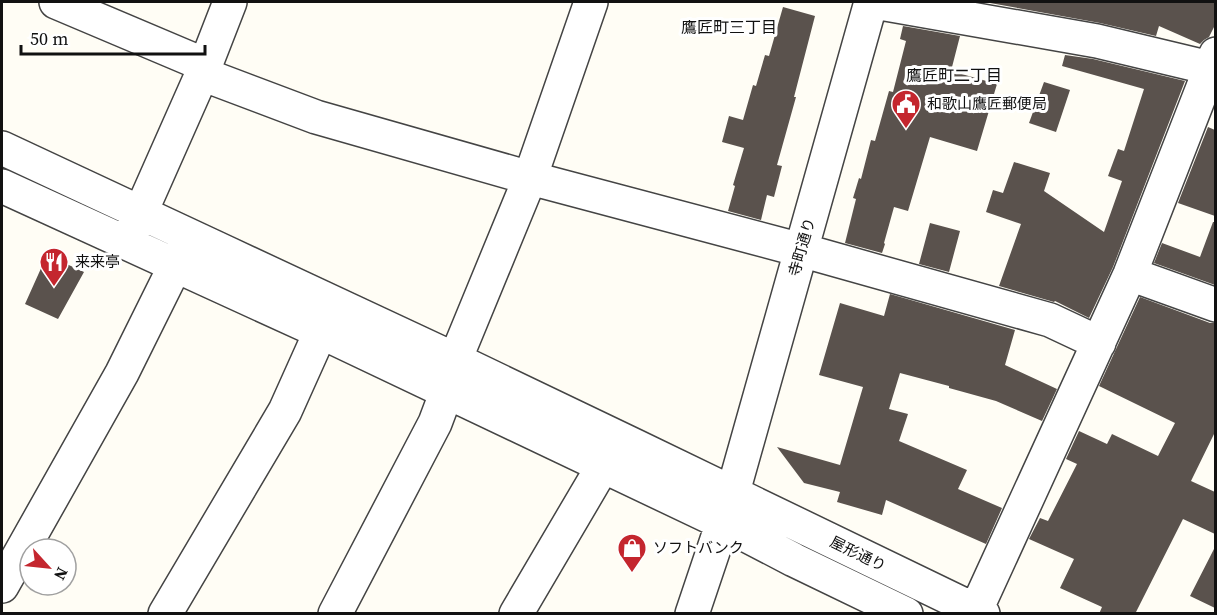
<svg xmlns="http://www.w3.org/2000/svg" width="1217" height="615" font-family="'Source Serif 4','Noto Sans JP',serif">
<rect width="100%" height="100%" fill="#fffdf5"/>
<path fill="#5a524d" d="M 990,2 L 1215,2 L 1215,25 L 1209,37 L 1204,40 L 1200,44 L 1159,26 L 1156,36 L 1100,23 L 990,3 Z
M 783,7 L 815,16 L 794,97 L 796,97 L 777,165 L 782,166 L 774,197 L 767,195 L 761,220 L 728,211 L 735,186 L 733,185 L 744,148 L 722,142 L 729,116 L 743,120 L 753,85 L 756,86 L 765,55 L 769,56 Z
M 903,26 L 960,36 L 951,71 L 997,84 L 977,151 L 930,137 L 908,211 L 894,207 L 884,243 L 885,244 L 882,253 L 845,243 L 856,199 L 853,198 L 859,178 L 861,179 L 871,140 L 875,141 L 889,91 L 893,92 L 906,41 L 900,39 Z
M 1065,55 L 1093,59 L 1185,81 L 1113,267 L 1089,318 L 1055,301 L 1054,302 L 999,286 L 1021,224 L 986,212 L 993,190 L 1003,193 L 1014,162 L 1050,173 L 1044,191 L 1104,232 L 1122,181 L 1108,176 L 1118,149 L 1124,151 L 1144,89 L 1062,66 Z
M 1044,82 L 1070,90 L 1056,132 L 1029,123 Z
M 1208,127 L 1215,130 L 1215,216 L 1178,203 Z
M 1213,222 L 1215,222 L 1215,285 L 1154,263 L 1162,243 L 1200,257 Z
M 930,223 L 960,231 L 949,272 L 919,264 Z
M 47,255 L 84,272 L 58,319 L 25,304 Z
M 890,294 L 1015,330 L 1005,365 L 1057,389 L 1042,421 L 996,401 L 949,388 L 949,386 L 900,373 L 889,409 L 908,414 L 899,441 L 967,470 L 958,489 L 1002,508 L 986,544 L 886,500 L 882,515 L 837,502 L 840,492 L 804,483 L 777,447 L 840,465 L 863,387 L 819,375 L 840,303 L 884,316 Z
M 1140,297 L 1210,323 L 1215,323 L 1215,432 L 1191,481 L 1215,492 L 1215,534 L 1183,519 L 1135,614 L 1099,614 L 1102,607 L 1060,588 L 1074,559 L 1029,539 L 1040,518 L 1048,521 L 1077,464 L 1066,459 L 1079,431 L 1107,444 L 1112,434 L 1158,456 L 1175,423 L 1099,386 Z
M 1215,547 L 1215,608 L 1190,596 Z"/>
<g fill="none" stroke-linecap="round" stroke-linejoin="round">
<g stroke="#444" stroke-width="36">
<path id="minor" d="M 56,2 L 205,65
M 874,2 L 1097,41 L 1210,68
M 202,74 L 316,117 L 530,178 L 801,250 L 1050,320 L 1099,343
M 2,148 C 153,219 305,289 456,360 C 632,444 807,529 983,614
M 2,186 L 321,332 L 723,523 L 794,560 L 906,614
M 132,232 L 202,74 L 230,2
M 1130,274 L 1216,305
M 2,586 L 122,373 L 185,246
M 976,610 L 1130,274 L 1216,54
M 165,614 L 285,411 L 329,313
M 335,614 L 435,423 L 447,391 L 455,360 L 530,178 L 591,2
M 516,614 L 603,466
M 692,614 L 733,492 L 871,2"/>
</g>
<use href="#minor" stroke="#fff" stroke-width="33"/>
</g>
<defs>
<g id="civic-pin" transform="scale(1.5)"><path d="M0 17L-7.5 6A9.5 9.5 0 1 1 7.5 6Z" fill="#c4262e" stroke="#fff"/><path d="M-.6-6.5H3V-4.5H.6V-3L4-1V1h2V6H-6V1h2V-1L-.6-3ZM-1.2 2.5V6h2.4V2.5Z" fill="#fff"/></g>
<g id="restaurant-pin" transform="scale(1.5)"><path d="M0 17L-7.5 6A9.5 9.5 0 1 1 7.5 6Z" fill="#c4262e" stroke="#fff"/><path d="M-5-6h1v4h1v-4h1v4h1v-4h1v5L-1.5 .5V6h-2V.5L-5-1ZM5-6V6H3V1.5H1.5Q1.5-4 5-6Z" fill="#fff"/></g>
<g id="shop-pin" transform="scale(1.5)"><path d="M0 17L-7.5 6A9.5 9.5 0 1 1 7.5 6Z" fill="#c4262e" stroke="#fff"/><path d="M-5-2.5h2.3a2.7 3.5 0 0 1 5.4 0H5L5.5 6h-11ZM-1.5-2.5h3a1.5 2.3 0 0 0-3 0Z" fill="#fff"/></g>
</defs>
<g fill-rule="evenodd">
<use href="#civic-pin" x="906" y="104"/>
<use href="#restaurant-pin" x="54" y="262"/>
<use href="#shop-pin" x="632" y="548"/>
</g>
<g text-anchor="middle" stroke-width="6" stroke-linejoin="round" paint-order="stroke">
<g font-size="15" fill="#111" stroke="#fff" text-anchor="start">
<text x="927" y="109">和歌山鷹匠郵便局</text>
<text x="75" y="267">来来亭</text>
<text x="653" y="553">ソフトバンク</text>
</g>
<g font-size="15" fill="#111" stroke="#fff">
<text transform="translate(802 247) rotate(-74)" y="5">寺町通り</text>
<text transform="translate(858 554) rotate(26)" y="5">屋形通り</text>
</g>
<g font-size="16" fill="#111" stroke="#fff">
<text x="729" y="33">鷹匠町三丁目</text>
<text x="954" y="81">鷹匠町二丁目</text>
</g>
</g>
<rect width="1217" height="615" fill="none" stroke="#111111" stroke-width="6"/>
<g transform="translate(48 567) rotate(117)"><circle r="28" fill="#ffffff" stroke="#a0a0a0" stroke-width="1.5"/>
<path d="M0-4.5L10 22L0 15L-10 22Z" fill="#c4262e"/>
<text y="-9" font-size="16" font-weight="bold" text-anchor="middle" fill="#111111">N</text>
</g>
<path d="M21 45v9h184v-9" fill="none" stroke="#111111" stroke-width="3"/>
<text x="30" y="45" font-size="18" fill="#111111" stroke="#ffffff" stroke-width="4.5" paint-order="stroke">50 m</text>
</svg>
